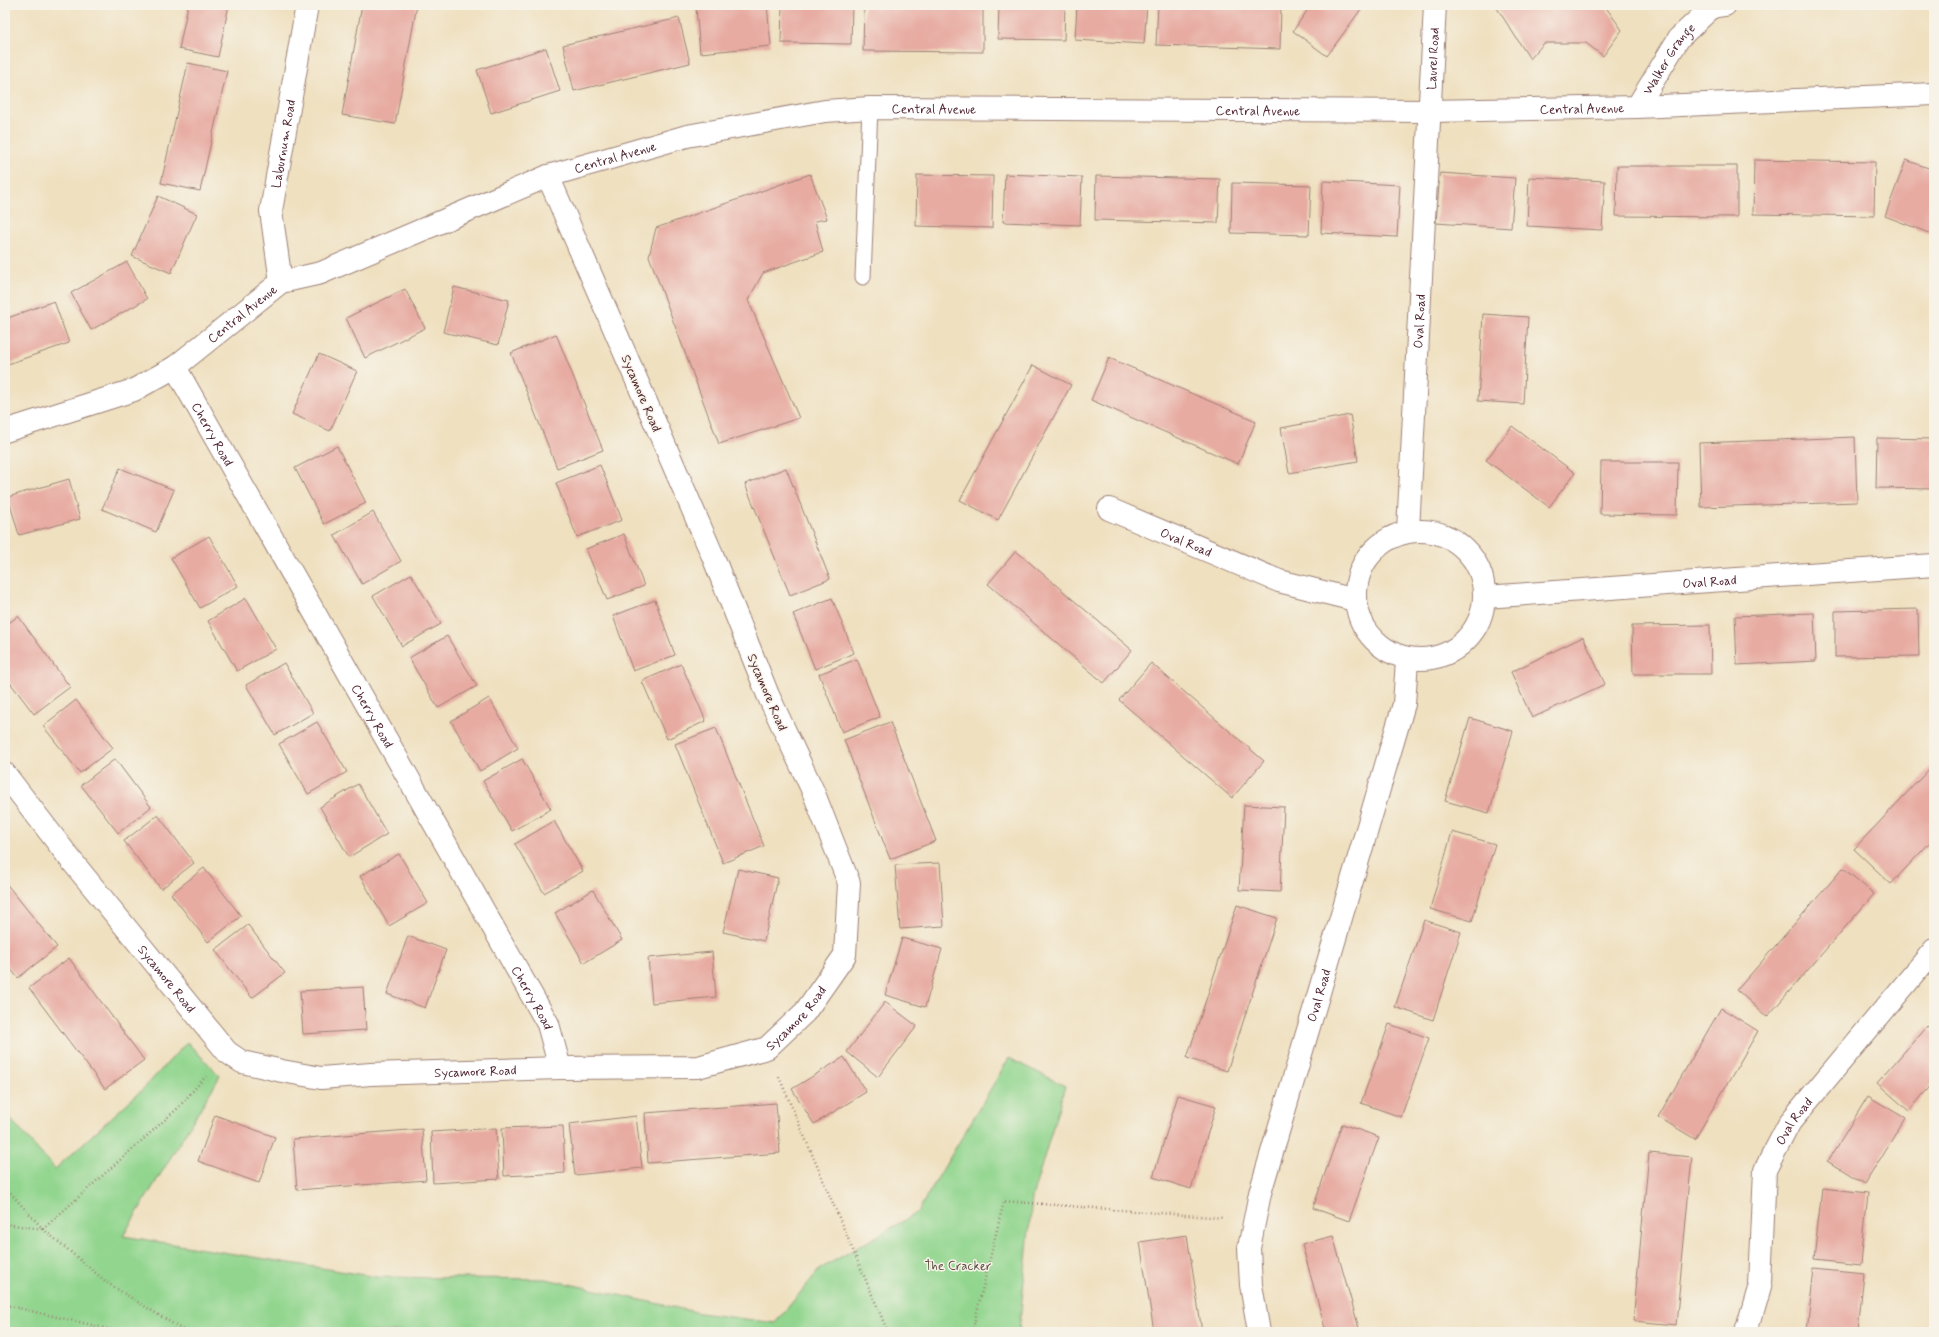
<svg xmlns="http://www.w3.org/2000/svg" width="1939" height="1337" font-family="Mynerve,sans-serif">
<rect width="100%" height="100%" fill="#f7f3e8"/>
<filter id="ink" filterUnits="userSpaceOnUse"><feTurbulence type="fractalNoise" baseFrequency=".025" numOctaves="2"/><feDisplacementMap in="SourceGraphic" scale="8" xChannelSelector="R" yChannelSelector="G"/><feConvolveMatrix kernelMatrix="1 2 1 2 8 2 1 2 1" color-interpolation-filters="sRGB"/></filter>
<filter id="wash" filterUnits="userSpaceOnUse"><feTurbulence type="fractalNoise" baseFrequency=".012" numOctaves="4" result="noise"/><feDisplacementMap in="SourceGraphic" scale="16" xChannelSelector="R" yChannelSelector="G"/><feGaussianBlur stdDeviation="0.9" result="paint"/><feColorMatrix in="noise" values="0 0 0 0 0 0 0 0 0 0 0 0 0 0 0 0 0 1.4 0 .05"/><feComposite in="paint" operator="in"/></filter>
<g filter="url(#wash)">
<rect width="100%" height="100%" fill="#efe0c0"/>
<path fill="#91d58e" stroke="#6e7a5c" d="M 187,1042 L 220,1076 L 123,1236 L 377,1277 L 546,1279 L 700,1313 L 775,1323 L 820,1269 L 917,1213 L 1009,1058 L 1065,1086 L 1032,1198 L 1019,1332 L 5,1332 L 5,1113 L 55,1169 L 145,1087 Z"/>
<g id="blocks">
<path fill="#e7aba2" d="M 188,5 L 229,5 L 218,57 L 179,49 Z
M 362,5 L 417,5 L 395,124 L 342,115 Z
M 718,5 L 767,5 L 771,46 L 700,53 L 696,7 Z
M 782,5 L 852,5 L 851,44 L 781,43 Z
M 864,5 L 983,6 L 983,52 L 863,51 Z
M 999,5 L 1065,5 L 1064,40 L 998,39 Z
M 1077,5 L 1147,5 L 1144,44 L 1075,40 Z
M 1158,5 L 1281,5 L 1280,49 L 1156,45 Z
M 1311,5 L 1364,5 L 1327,56 L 1293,31 Z
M 1495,5 L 1605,6 L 1622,30 L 1603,56 L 1586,43 L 1544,43 L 1530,59 Z
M 679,18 L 690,63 L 574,91 L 563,45 Z
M 546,48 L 560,91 L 491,113 L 477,70 Z
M 188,63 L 227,71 L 200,191 L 161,183 Z
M 1754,160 L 1875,162 L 1874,216 L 1753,214 Z
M 1906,160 L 1934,170 L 1934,235 L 1885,216 Z
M 1617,166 L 1737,166 L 1737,217 L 1616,216 Z
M 1440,173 L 1515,178 L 1511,228 L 1436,223 Z
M 810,174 L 827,219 L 815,221 L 823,252 L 763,273 L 748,300 L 799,418 L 719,444 L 649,256 L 656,228 Z
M 1005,174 L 1082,177 L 1080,225 L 1003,222 Z
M 917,175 L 993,176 L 992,228 L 916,226 Z
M 1096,176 L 1220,179 L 1218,223 L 1095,220 Z
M 1529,177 L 1605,181 L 1602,230 L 1527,226 Z
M 1323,181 L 1400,185 L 1397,237 L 1321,233 Z
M 1232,183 L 1311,185 L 1309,235 L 1231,233 Z
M 158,196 L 197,214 L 171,273 L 132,256 Z
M 127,262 L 147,299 L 91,330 L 71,293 Z
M 454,287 L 509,300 L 498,345 L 443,332 Z
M 405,289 L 425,328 L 365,358 L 346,318 Z
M 54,301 L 69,343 L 5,365 L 5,319 Z
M 1483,314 L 1528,317 L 1523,404 L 1478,401 Z
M 556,334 L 603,450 L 557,468 L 511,353 Z
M 319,354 L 357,371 L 330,431 L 292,414 Z
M 1109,358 L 1256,421 L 1238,464 L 1091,400 Z
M 1033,365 L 1071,385 L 998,520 L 960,500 Z
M 1350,415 L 1358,461 L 1289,473 L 1281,428 Z
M 1512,426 L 1575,473 L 1549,507 L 1486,460 Z
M 1855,437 L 1857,502 L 1701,507 L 1699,443 Z
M 1877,438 L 1934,439 L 1934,489 L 1876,488 Z
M 337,446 L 366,503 L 324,524 L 295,468 Z
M 1601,462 L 1678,462 L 1677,515 L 1600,514 Z
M 600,465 L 622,520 L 577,537 L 556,483 Z
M 120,468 L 174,490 L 156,532 L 102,509 Z
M 786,468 L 830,579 L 790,595 L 745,484 Z
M 69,479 L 80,519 L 19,535 L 8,497 Z
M 373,512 L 401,561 L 362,584 L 334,535 Z
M 624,534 L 644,586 L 607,600 L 586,549 Z
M 209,536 L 238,586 L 200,608 L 171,558 Z
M 1016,551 L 1132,650 L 1104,683 L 988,584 Z
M 411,574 L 441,624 L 402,646 L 373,596 Z
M 246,598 L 276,649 L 237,671 L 208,621 Z
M 832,598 L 854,653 L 815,669 L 793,614 Z
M 655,600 L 675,655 L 633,671 L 613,616 Z
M 1918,609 L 1919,656 L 1835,657 L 1835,611 Z
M 1814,613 L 1816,661 L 1737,665 L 1735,616 Z
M 18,616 L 70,687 L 34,714 L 5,676 L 5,626 Z
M 1710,625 L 1711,674 L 1633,674 L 1632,626 Z
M 447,636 L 477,686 L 438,708 L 409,658 Z
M 1583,637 L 1605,684 L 1532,718 L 1511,672 Z
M 857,659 L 880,717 L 842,732 L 819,674 Z
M 284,663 L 313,713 L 275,735 L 246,685 Z
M 1151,663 L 1264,761 L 1232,798 L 1119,700 Z
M 681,664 L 706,721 L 667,739 L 642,681 Z
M 489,698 L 518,748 L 480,771 L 451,721 Z
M 76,700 L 113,748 L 80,773 L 43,726 Z
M 1470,718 L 1513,731 L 1489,813 L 1445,801 Z
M 317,722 L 347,772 L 308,794 L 279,744 Z
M 890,722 L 936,841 L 890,859 L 844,740 Z
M 716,728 L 764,846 L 723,863 L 675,744 Z
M 115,759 L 151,807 L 118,833 L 81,785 Z
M 522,759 L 551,809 L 512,831 L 483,781 Z
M 1934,764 L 1934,838 L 1891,884 L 1854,849 Z
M 358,784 L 387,834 L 349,857 L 320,807 Z
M 1244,805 L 1284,807 L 1280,892 L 1239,890 Z
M 158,815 L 194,863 L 161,889 L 124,841 Z
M 554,821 L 583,871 L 544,893 L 515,844 Z
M 1452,832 L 1495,844 L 1472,921 L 1430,909 Z
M 399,854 L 428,903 L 389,926 L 360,876 Z
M 940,863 L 944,926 L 900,929 L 895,865 Z
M 204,868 L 241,916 L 208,942 L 171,894 Z
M 1843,868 L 1874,894 L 1767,1017 L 1737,990 Z
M 738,869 L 778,878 L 764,941 L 723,932 Z
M 5,882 L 57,947 L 18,978 L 5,962 Z
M 593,890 L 622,940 L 584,963 L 555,913 Z
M 1237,905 L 1277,918 L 1227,1071 L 1187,1058 Z
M 1424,920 L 1461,932 L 1433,1020 L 1395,1007 Z
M 248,925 L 285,973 L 252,998 L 215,950 Z
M 408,936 L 446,950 L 425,1008 L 387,994 Z
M 902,938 L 942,949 L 925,1007 L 885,995 Z
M 712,952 L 716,997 L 652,1003 L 648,958 Z
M 69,958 L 144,1060 L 105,1089 L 29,988 Z
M 363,987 L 366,1030 L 303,1034 L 300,991 Z
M 885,1002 L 917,1026 L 878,1077 L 847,1052 Z
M 1721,1008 L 1758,1031 L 1695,1139 L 1658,1117 Z
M 1389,1024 L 1429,1038 L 1401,1117 L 1361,1103 Z
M 1927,1026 L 1934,1032 L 1934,1082 L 1909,1111 L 1877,1083 Z
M 844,1057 L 866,1092 L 814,1124 L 792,1089 Z
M 1178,1095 L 1216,1106 L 1191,1189 L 1153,1177 Z
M 1868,1096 L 1905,1118 L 1865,1184 L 1828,1161 Z
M 776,1103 L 780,1153 L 648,1163 L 645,1113 Z
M 215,1115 L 275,1137 L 259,1183 L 198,1161 Z
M 636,1116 L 642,1168 L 575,1175 L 569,1124 Z
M 1342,1124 L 1379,1137 L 1349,1221 L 1313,1208 Z
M 563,1126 L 565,1173 L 504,1176 L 502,1128 Z
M 496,1128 L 499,1179 L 433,1183 L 431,1132 Z
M 422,1129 L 426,1180 L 297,1190 L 293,1139 Z
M 1649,1153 L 1692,1157 L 1676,1325 L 1633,1321 Z
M 1822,1188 L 1868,1193 L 1861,1264 L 1814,1259 Z
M 1187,1235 L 1202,1332 L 1154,1332 L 1140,1242 Z
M 1333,1236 L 1360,1332 L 1326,1332 L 1302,1244 Z
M 1814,1268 L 1864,1273 L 1858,1332 L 1807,1332 Z"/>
</g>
</g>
<g filter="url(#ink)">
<use href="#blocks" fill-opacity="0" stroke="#9c8076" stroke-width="1"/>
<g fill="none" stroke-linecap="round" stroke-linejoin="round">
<g stroke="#9c8076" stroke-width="17">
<path id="lane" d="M 863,277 L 870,108"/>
</g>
<g stroke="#9c8076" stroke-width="24">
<g id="street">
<path id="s1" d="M 1637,107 L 1679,38 L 1712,7 L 1725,5"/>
<path id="s2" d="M 281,282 L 271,211 L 307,5"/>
<path id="s3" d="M 175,367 L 548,1024 L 560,1068"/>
<path id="s4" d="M 5,431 L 134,390 L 175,367 L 281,282 L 321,273 L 548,176 L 687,136 L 825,111 L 870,108 L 1430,111 L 1637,107 L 1934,94"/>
<path id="s5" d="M 1109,509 L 1279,581 L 1355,600"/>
<circle cx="1420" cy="595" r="64"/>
<path id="s6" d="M 1408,531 L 1435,5"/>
<path id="s7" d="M 1485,597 L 1934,565"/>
<path id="s8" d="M 5,774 L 71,860 L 227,1052 L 242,1062 L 282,1071 L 321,1078 L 371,1074 L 560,1068 L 698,1067 L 767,1048 L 805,1012 L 845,955 L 849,883 L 813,791 L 768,695 L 712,554 L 548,176"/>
<path id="s9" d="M 1259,1332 L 1251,1285 L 1249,1248 L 1260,1193 L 1404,704 L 1407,660"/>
<path id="s10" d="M 1746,1332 L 1760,1284 L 1765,1170 L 1790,1122 L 1934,950"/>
</g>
</g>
<path stroke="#9c8076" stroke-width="2.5" stroke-dasharray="1 3" stroke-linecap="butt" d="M 779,1077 L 888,1332
M 5,1187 L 43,1229
M 5,1224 L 42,1229
M 5,1305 L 122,1332
M 186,1332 L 109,1284 L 43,1229 L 177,1109 L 206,1076
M 972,1332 L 1004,1201 L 1224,1218"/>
<use href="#lane" stroke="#fff" stroke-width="15"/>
<use href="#street" stroke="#fff" stroke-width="22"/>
</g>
</g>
<g text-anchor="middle" stroke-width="3" stroke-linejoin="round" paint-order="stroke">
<g font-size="13" fill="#4a1f2b" stroke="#f7f3e8">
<text dy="5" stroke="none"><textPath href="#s6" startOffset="473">Laurel Road</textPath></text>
<text dy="5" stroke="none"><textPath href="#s1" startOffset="58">Walker Grange</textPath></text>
<text dy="5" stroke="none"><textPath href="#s4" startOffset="1648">Central Avenue</textPath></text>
<text dy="5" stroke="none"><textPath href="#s4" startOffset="1000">Central Avenue</textPath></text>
<text dy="5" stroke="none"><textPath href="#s4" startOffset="1324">Central Avenue</textPath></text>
<text dy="5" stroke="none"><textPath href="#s2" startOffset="140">Laburnum Road</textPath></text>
<text dy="5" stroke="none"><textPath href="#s4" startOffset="676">Central Avenue</textPath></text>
<text dy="5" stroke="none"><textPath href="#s4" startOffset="268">Central Avenue</textPath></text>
<text dy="5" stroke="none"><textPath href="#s6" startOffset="210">Oval Road</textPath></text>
<text transform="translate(642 393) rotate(67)" y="5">Sycamore Road</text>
<text dy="5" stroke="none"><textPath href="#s3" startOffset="77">Cherry Road</textPath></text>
<text dy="5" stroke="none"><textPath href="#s5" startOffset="84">Oval Road</textPath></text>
<text dy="5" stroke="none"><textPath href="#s7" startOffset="225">Oval Road</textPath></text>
<text transform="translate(768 692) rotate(67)" y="5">Sycamore Road</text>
<text dy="5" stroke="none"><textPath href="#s3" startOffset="401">Cherry Road</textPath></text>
<text dy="5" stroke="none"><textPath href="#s8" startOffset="261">Sycamore Road</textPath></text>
<text dy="5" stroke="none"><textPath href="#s9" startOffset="347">Oval Road</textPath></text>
<text dy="5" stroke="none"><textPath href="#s3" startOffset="725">Cherry Road</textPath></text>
<text dy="5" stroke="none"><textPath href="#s8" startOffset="945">Sycamore Road</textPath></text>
<text dy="5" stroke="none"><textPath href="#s8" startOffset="609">Sycamore Road</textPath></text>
<text dy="5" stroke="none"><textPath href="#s10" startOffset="221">Oval Road</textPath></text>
</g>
<g font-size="13" fill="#5c4c44" stroke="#f7f3e8">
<text x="958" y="1270">The Cracker</text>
</g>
</g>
<rect width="1939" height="1337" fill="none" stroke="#f7f3e8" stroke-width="20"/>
</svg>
